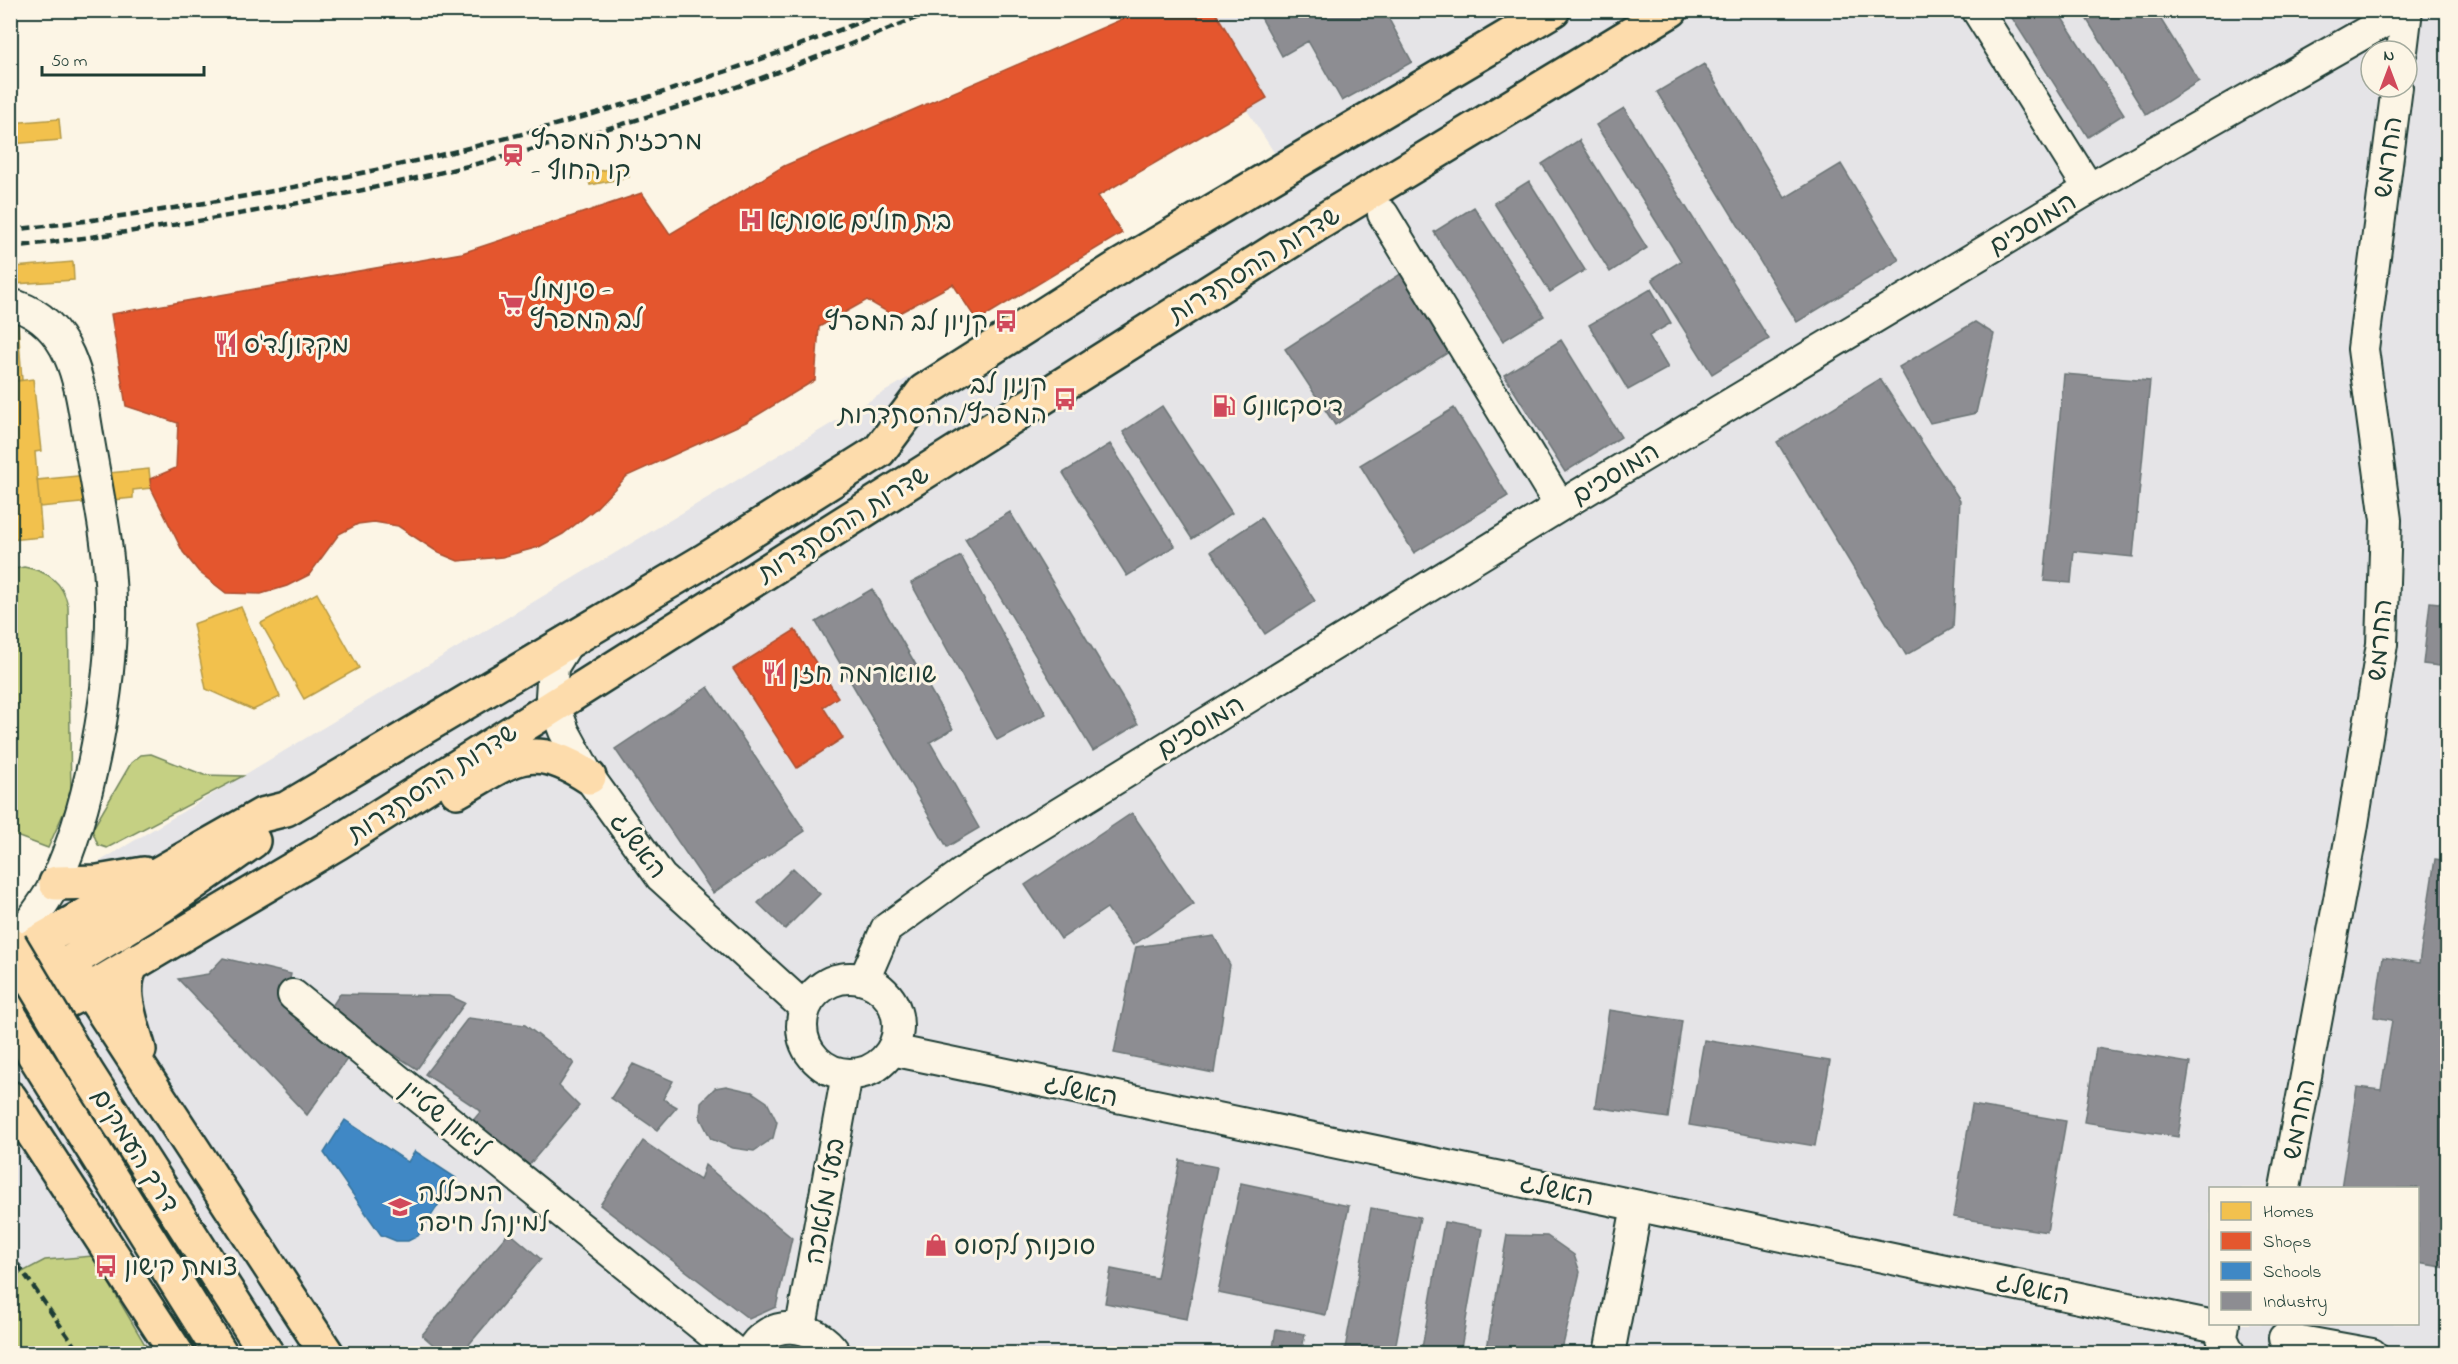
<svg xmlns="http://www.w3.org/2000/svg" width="2458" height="1364" font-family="'Indie Flower','Playpen Sans Hebrew',sans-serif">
<rect width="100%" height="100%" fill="#fcf5e5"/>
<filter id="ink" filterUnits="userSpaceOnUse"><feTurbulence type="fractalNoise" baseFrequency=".0167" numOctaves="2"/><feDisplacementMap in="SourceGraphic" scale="12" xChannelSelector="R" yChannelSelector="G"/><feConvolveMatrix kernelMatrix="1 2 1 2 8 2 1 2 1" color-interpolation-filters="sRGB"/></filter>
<g filter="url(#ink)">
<path fill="#e5e4e7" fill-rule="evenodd" d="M 1183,11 L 2447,11 L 2447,1353 L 11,1353 L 10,915 L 1277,157 ZM 2371,51 L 2407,51 L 2407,87 L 2371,87 ZM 2210,1188 L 2418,1188 L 2418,1324 L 2210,1324 Z"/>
<path fill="#c5d083" stroke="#72865c" stroke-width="1.5" d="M 24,567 C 48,571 63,582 68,606 L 71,796 L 48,848 L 11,834 L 10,570 Z
M 151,754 L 204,775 L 243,776 L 107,848 L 98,845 L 92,830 L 131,763 L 141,755 Z
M 93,1256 L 150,1353 L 11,1354 L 11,1278 L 45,1260 Z"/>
<path fill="#f2c14e" stroke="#b39946" stroke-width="1.5" d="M 59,119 L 61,140 L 10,144 L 10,123 Z
M 625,165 L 629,177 L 590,185 L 587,174 Z
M 10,223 L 14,267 L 73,262 L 74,280 L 15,284 L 22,380 L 10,382 Z
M 33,379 L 41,451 L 35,452 L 42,537 L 10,540 L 10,382 Z
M 149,469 L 151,488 L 133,490 L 133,498 L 40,507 L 37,480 Z
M 317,593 L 359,668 L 304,699 L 261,623 Z
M 241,607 L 280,697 L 253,710 L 206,689 L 193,624 Z"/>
<path fill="#e4572e" stroke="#a94f30" stroke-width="1.5" d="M 1143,10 L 1214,10 L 1267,98 L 1098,196 L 1122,233 L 977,321 L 953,284 L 894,316 L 867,300 L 819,327 L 815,380 L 746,422 L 627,476 L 594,510 L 563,534 L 539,547 L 502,557 L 458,561 L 439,553 L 398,526 L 374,522 L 358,524 L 339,534 L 309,575 L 287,586 L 261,594 L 226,593 L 199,572 L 183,552 L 151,488 L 150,479 L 176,468 L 178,423 L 126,406 L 111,314 L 462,253 L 642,193 L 670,234 L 784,166 Z
M 795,630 L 838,697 L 823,707 L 843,738 L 797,768 L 733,669 Z"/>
<path fill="#3f88c5" stroke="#35729a" stroke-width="1.5" d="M 345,1120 L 408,1162 L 415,1151 L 456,1178 L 418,1236 L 408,1241 L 396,1241 L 381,1235 L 324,1153 Z"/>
<path fill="#8d8d92" stroke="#6c7576" stroke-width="1.5" d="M 1257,10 L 1384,10 L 1412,62 L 1342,101 L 1308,41 L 1282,56 Z
M 2007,10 L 2057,10 L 2124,114 L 2088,137 Z
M 2081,10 L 2155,10 L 2199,81 L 2146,115 Z
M 1704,64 L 1785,198 L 1841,164 L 1899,260 L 1797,322 L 1657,92 Z
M 1624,108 L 1769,339 L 1712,374 L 1652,279 L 1681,261 L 1596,125 Z
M 1579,140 L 1647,248 L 1610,272 L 1542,164 Z
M 1529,181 L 1585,270 L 1550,292 L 1494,203 Z
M 1474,207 L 1544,316 L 1503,341 L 1434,232 Z
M 1402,273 L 1452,350 L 1335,425 L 1285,349 Z
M 1651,289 L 1671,323 L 1649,336 L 1668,368 L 1628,390 L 1589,325 Z
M 1975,322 L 1994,334 L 1976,413 L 1930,423 L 1899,367 Z
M 1561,340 L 1621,437 L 1565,472 L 1504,375 Z
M 2064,374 L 2150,381 L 2133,557 L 2074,551 L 2071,583 L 2044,581 Z
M 1880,379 L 1960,500 L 1953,628 L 1906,655 L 1777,442 Z
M 1162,406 L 1232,513 L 1192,539 L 1123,432 Z
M 1454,408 L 1508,496 L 1414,553 L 1360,465 Z
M 1110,444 L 1175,546 L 1127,576 L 1063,473 Z
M 1010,512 L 1138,724 L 1093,751 L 965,539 Z
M 1261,518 L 1315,601 L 1265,634 L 1211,551 Z
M 961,556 L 1046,714 L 997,740 L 911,583 Z
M 872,589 L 953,729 L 930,742 L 979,828 L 947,847 L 816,622 Z
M 2430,602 L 2448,604 L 2448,667 L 2423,664 Z
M 708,687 L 805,831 L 713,893 L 615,749 Z
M 1132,813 L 1194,904 L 1133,945 L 1107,908 L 1061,939 L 1025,885 Z
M 2435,859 L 2448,861 L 2448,1268 L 2418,1263 L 2418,1188 L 2341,1188 L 2357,1087 L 2381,1090 L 2392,1020 L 2374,1017 L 2383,957 L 2419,963 Z
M 793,868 L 820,894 L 785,929 L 758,903 Z
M 1214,936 L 1230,965 L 1214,1073 L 1114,1053 L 1136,947 Z
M 223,958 L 291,974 L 286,997 L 355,1048 L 307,1115 L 178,979 L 208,974 Z
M 340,994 L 450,996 L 465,1003 L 417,1069 L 328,1012 Z
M 1609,1010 L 1682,1021 L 1668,1118 L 1595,1107 Z
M 468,1018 L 525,1025 L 574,1063 L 559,1086 L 579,1106 L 529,1165 L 470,1124 L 481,1111 L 425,1074 Z
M 1704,1040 L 1830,1061 L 1815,1146 L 1689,1125 Z
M 2096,1048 L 2190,1063 L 2178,1137 L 2084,1122 Z
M 633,1064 L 673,1081 L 663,1099 L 677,1107 L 657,1130 L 611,1098 Z
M 726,1086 L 752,1092 L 767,1102 L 777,1122 L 773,1138 L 754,1151 L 733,1148 L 711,1139 L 700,1117 L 701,1102 L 715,1088 Z
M 1972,1105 L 2066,1121 L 2047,1232 L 1953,1217 Z
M 643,1141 L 700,1180 L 705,1165 L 792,1238 L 776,1307 L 749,1319 L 600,1205 Z
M 1180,1160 L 1217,1167 L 1187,1319 L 1105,1303 L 1111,1269 L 1157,1278 Z
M 1241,1183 L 1349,1206 L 1326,1315 L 1218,1293 Z
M 1371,1208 L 1420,1217 L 1394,1354 L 1344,1354 Z
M 1444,1222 L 1482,1229 L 1460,1354 L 1421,1354 Z
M 509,1232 L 541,1259 L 461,1354 L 444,1354 L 422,1335 Z
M 1507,1235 L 1547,1236 L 1574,1255 L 1580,1272 L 1561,1354 L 1486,1354 Z
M 1276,1329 L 1305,1334 L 1301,1354 L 1272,1354 Z"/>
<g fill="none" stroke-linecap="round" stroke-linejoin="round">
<g stroke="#1f3d34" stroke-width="34">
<path id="minor" d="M 1977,10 L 2089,189
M 2402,51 L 2407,10
M 1383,214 L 1560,506
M 569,641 L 553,667 L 551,696 L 564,731 L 589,777 L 661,877 L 805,1008
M 10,948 C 25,927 45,905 56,881 C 90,809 113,682 111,602 C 110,549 98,494 89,441 C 80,388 75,326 17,306
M802 1026a48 48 0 1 1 96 0a48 48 0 1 1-96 0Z
M 864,980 L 886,929 L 970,868 L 1560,506 L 2089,189 L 2405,10
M 293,995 L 737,1354
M 892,1050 L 2223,1328
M 2285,1188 L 2352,830 L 2382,644 L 2386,520 L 2363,349 L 2397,87
M 2224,1324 L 2222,1338 L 2230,1354
M 801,1327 L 847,1074
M 2284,1338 L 2372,1354
M 749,1354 C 768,1316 815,1322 836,1354
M 1609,1354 L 1637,1206"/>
</g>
<g stroke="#1f3d34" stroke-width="38">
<path id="highway" d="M 457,791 C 511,760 531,738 589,777
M 56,883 L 98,882 L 144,874
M 10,958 L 262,815 L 286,809 L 704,561 L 879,451 L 924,391 L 1122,265 L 1553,10
M 135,961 C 115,985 132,1024 139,1050
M 10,962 L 42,961 L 67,964 L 89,990 L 327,1354
M 49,978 L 67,964 L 161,906 L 253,841
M 10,1000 L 64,995
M 10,1028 L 89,990 L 337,843 L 1319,223 L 1671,10
M 10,1098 L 177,1354"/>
</g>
<use href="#minor" stroke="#fcf5e5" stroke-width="30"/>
<use href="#highway" stroke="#fddcac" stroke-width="33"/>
<path stroke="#1f3d34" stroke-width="4.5" stroke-dasharray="9 4.5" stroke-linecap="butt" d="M 10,230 C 317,196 603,126 890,10
M 10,247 C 230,222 445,179 656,114 C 751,84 844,47 936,10
M 10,1253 L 80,1354"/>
<g stroke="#1f3d34" stroke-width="38" stroke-linecap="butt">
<path id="highway-bridge" d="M 10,944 L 87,1073 L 267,1354
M 10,1016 L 221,1354"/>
</g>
<use href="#highway-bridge" stroke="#fddcac" stroke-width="33"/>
</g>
</g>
<defs>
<g id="station-bare" transform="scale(1.8)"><path d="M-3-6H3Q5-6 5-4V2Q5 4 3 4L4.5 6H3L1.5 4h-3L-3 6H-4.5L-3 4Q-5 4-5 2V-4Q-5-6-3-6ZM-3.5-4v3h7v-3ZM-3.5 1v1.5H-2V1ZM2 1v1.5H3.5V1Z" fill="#d1495b" stroke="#fcf5e5" stroke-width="2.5" paint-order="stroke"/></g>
<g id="hospital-bare" transform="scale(1.8)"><path d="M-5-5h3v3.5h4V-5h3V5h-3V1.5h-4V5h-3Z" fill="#d1495b" stroke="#fcf5e5" stroke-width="2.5" paint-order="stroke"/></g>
<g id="supermarket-bare" transform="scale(1.8)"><path d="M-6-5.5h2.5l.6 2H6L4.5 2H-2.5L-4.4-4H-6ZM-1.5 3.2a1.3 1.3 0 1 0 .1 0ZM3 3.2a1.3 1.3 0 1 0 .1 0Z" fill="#d1495b" stroke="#fcf5e5" stroke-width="2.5" paint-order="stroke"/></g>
<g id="bus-bare" transform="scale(1.8)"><path d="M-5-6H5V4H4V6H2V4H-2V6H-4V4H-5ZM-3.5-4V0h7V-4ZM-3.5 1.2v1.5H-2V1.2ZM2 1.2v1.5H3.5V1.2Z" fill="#d1495b" stroke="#fcf5e5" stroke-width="2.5" paint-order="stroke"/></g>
<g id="restaurant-bare" transform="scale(1.8)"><path d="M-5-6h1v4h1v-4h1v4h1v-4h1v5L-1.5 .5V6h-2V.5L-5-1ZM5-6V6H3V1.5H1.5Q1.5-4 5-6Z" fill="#d1495b" stroke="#fcf5e5" stroke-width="2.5" paint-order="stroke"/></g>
<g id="fuel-bare" transform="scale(1.8)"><path d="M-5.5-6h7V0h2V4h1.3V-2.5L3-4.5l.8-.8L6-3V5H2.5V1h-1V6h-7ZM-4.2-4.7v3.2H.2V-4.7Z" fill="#d1495b" stroke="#fcf5e5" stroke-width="2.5" paint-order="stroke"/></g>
<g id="university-bare" transform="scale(1.8)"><path d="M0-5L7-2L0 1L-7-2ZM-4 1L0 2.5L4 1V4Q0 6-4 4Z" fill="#d1495b" stroke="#fcf5e5" stroke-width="2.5" paint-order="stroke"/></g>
<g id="shop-bare" transform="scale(1.8)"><path d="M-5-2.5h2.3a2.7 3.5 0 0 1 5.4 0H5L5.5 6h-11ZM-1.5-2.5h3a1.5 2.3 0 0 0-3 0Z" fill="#d1495b" stroke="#fcf5e5" stroke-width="2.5" paint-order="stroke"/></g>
</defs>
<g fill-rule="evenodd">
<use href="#station-bare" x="513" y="155"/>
<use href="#hospital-bare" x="751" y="220"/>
<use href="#supermarket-bare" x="512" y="304"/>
<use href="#bus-bare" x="1006" y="321"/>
<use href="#restaurant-bare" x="226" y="344"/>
<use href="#bus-bare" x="1065" y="399"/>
<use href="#fuel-bare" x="1224" y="406"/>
<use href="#restaurant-bare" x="774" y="673"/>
<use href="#university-bare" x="400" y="1207"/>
<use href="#shop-bare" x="936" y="1245"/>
<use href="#bus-bare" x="106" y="1266"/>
</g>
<g text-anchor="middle" stroke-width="6" stroke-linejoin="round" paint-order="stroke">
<g font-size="26" fill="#1f3d34" stroke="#fcf5e5" text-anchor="start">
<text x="531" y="149">מרכזית המפרץ<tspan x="531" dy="30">- קו החוף</tspan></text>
<text x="769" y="229">בית חולים אסותא</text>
<text x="530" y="298">סינמול -<tspan x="530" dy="30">לב המפרץ</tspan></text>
<text x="988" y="330" text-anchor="end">קניון לב המפרץ</text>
<text x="244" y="353">מקדונלד'ס</text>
<text x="1047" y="393" text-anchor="end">קניון לב<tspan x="1047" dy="30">המפרץ/ההסתדרות</tspan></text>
<text x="1242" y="415">דיסקאונט</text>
<text x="792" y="682">שווארמה חזן</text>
<text x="418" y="1201">המכללה<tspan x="418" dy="30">למינהל חיפה</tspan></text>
<text x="954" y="1254">סוכנות לקסוס</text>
<text x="124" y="1275">צומת קישון</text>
</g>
<g font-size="26" fill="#1f3d34" stroke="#fcf5e5">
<text transform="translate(2387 157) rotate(-82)" y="9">החרמש</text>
<text transform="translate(2032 223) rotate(-31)" y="9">המוסכים</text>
<text transform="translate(1254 264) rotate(-32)" y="9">שדרות ההסתדרות</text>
<text transform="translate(1615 473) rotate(-31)" y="9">המוסכים</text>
<text transform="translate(843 523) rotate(-32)" y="9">שדרות ההסתדרות</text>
<text transform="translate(2379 640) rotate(-85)" y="9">החרמש</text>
<text transform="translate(1200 726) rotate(-31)" y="9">המוסכים</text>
<text transform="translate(432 782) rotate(-33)" y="9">שדרות ההסתדרות</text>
<text transform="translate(639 845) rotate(53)" y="9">האשלג</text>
<text transform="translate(1081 1090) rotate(12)" y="9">האשלג</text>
<text transform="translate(445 1118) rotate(39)" y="9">ליאון שטיין</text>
<text transform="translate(2298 1119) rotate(-79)" y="9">החרמש</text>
<text transform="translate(136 1150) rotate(58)" y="9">דרך העמקים</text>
<text transform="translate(1557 1189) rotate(12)" y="9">האשלג</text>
<text transform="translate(824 1201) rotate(-80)" y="9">בעלי מלאכה</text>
<text transform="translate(2033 1288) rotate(12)" y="9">האשלג</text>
</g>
</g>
<rect width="2458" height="1364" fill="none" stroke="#fcf5e5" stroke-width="36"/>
<rect x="18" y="18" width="2422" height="1328" fill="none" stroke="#1f3d34" stroke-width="2" filter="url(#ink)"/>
<rect x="2209" y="1187" width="210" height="138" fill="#fcf5e5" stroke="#a4ab9e" stroke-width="1.5"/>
<rect x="2221" y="1202" width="30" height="18" fill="#f2c14e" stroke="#a4ab9e" stroke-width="1.5"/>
<text x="2263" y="1217" font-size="18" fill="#1f3d34">Homes</text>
<rect x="2221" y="1232" width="30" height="18" fill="#e4572e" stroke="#a4ab9e" stroke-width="1.5"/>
<text x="2263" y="1247" font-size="18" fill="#1f3d34">Shops</text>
<rect x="2221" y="1262" width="30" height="18" fill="#3f88c5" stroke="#a4ab9e" stroke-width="1.5"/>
<text x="2263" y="1277" font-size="18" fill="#1f3d34">Schools</text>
<rect x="2221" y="1292" width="30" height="18" fill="#8d8d92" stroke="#a4ab9e" stroke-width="1.5"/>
<text x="2263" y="1307" font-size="18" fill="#1f3d34">Industry</text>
<g transform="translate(2389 69)"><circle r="28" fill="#fcf5e5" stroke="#a4ab9e" stroke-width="1.5"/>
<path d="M0-4.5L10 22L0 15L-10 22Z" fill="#d1495b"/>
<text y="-9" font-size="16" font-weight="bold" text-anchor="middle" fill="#1f3d34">N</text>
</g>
<path d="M42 66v9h162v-9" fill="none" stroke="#1f3d34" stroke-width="3"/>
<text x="51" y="66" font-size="18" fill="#1f3d34" stroke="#fcf5e5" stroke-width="4.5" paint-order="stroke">50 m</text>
</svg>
